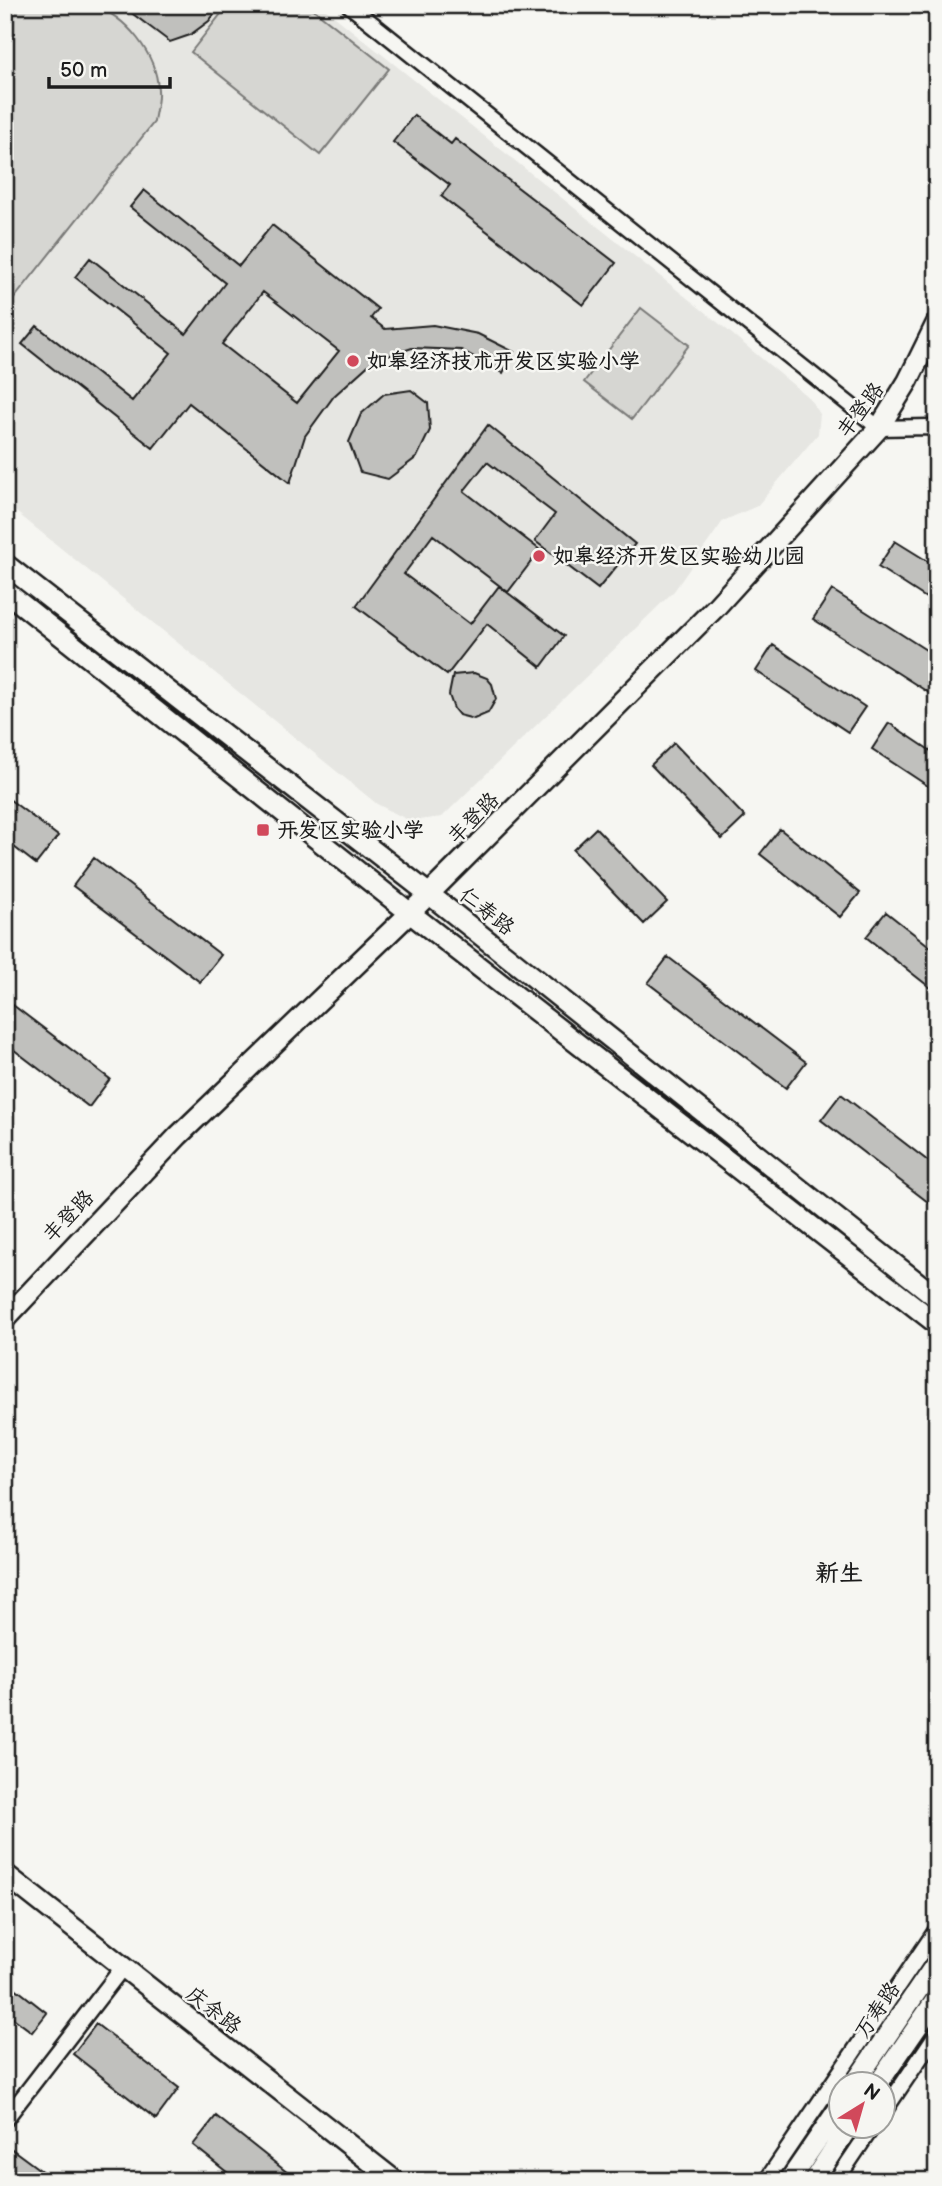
<svg xmlns="http://www.w3.org/2000/svg" width="942" height="2186" font-family="'Balsamiq Sans','LXGW WenKai TC',sans-serif">
<rect width="100%" height="100%" fill="#f6f6f2"/>
<filter id="ink" filterUnits="userSpaceOnUse"><feTurbulence type="fractalNoise" baseFrequency=".0143" numOctaves="2"/><feDisplacementMap in="SourceGraphic" scale="14" xChannelSelector="R" yChannelSelector="G"/><feConvolveMatrix kernelMatrix="1 2 1 2 8 2 1 2 1" color-interpolation-filters="sRGB"/></filter>
<g filter="url(#ink)">
<path fill="#e6e6e2" d="M 5,5 L 320,5 L 726,329 L 809,398 L 820,414 L 818,434 L 757,506 L 723,521 L 674,591 L 442,817 L 410,821 L 377,804 L 5,503 Z"/>
<path fill="#d6d6d2" stroke="#797977" stroke-width="2" d="M 5,5 C 30,5 69,0 92,6 C 126,15 157,55 158,90 C 159,101 155,112 154,122 L 5,310 Z
M 228,5 L 308,5 L 389,69 L 320,155 L 191,52 Z
M 641,308 L 689,345 L 632,419 L 584,382 Z"/>
<path fill="#c0c0bd" stroke="#1c1c1c" stroke-width="2" fill-rule="evenodd" d="M 121,5 L 222,5 L 209,21 L 190,35 L 170,42 Z
M 414,115 L 451,144 L 455,139 L 616,263 L 583,305 L 441,196 L 450,185 L 393,142 Z
M 144,190 L 239,266 L 272,225 L 378,309 L 371,318 L 385,329 L 433,325 L 478,334 L 514,352 L 503,373 L 461,350 L 412,348 L 373,361 L 334,396 L 305,436 L 290,483 L 189,403 L 153,448 L 22,344 L 37,326 L 132,401 L 171,353 L 75,277 L 90,258 L 186,334 L 225,283 L 130,207 ZM 263,292 L 339,351 L 297,403 L 222,344 Z
M 411,390 L 428,403 L 430,430 L 417,457 L 388,479 L 360,472 L 349,442 L 361,414 L 384,394 Z
M 488,425 L 635,544 L 598,589 L 535,541 L 555,514 L 487,462 L 464,491 L 540,550 L 508,592 L 433,535 L 404,574 L 470,624 L 499,586 L 564,636 L 541,667 L 487,624 L 447,675 L 356,606 Z
M 895,541 L 937,567 L 937,605 L 878,567 Z
M 832,590 L 937,657 L 937,698 L 813,619 Z
M 773,645 L 865,707 L 848,732 L 756,671 Z
M 474,673 L 487,678 L 492,684 L 496,699 L 488,713 L 474,719 L 459,715 L 454,709 L 449,695 L 453,675 Z
M 889,723 L 937,755 L 937,792 L 872,749 Z
M 674,743 L 745,817 L 722,839 L 651,765 Z
M 5,796 L 58,836 L 36,864 L 5,840 Z
M 596,828 L 667,902 L 644,924 L 573,850 Z
M 780,829 L 860,893 L 840,917 L 760,854 Z
M 94,858 L 221,955 L 200,982 L 73,886 Z
M 886,912 L 937,952 L 937,993 L 866,937 Z
M 668,957 L 806,1062 L 786,1088 L 648,983 Z
M 5,999 L 110,1079 L 89,1107 L 5,1043 Z
M 841,1094 L 937,1168 L 937,1209 L 821,1120 Z
M 5,1980 L 47,2013 L 32,2032 L 5,2012 Z
M 96,2024 L 179,2088 L 156,2119 L 73,2054 Z
M 216,2116 L 298,2181 L 238,2181 L 193,2145 Z
M 5,2144 L 55,2181 L 5,2181 Z"/>
<g fill="none" stroke-linecap="round" stroke-linejoin="round">
<g stroke="#1c1c1c" stroke-width="19">
<path id="street" d="M 349,5 L 879,428 L 928,427 L 937,431
M 883,2113 L 937,2033
M 5,2120 L 123,1967
M 766,2181 L 937,1929
M 836,2181 L 873,2126"/>
</g>
<g stroke="#1c1c1c" stroke-width="24">
<path id="secondary" d="M 5,564 L 429,894 L 937,1298
M 5,591 L 410,913 L 937,1324
M 5,1319 L 178,1136 L 410,913 L 716,607 L 879,428 L 908,381 L 937,322
M 5,1874 L 395,2181
M 854,2084 L 937,1962
M 878,2084 L 937,1998
M 789,2181 L 841,2105
M 813,2181 L 849,2126"/>
</g>
<use href="#street" stroke="#f6f6f2" stroke-width="14"/>
<use href="#secondary" stroke="#f6f6f2" stroke-width="19"/>
</g>
</g>
<g fill="#d1495b" stroke="#f6f6f2" stroke-width="2.5">
<circle cx="353" cy="361" r="7"/>
<circle cx="539" cy="556" r="7"/>
<rect x="256" y="823" width="14" height="14" rx="3.5"/>
</g>
<g text-anchor="middle" stroke-width="5" stroke-linejoin="round" paint-order="stroke">
<g font-size="21" font-weight="bold" fill="#1c1c1c" stroke="#f6f6f2" text-anchor="start">
<text x="367" y="368">如皋经济技术开发区实验小学</text>
<text x="553" y="563">如皋经济开发区实验幼儿园</text>
<text x="277" y="837">开发区实验小学</text>
</g>
<g font-size="21" fill="#1c1c1c" stroke="#f6f6f2">
<text transform="translate(860 410) rotate(-53)" y="7">丰登路</text>
<text transform="translate(473 818) rotate(-45)" y="7">丰登路</text>
<text transform="translate(487 911) rotate(38)" y="7">仁寿路</text>
<text transform="translate(68 1216) rotate(-46)" y="7">丰登路</text>
<text transform="translate(214 2010) rotate(38)" y="7">庆余路</text>
<text transform="translate(877 2010) rotate(-56)" y="7">万寿路</text>
</g>
<g font-size="24" font-weight="bold" fill="#1c1c1c" stroke="#f6f6f2">
<text x="839" y="1581">新生</text>
</g>
</g>
<rect width="942" height="2186" fill="none" stroke="#f6f6f2" stroke-width="28"/>
<rect x="14" y="14" width="914" height="2158" fill="none" stroke="#1c1c1c" stroke-width="2.5" filter="url(#ink)"/>
<g transform="translate(862 2105) rotate(37)"><circle r="33" fill="#f6f6f2" stroke="#9f9f9c" stroke-width="2"/>
<path d="M0-5L12 26L0 18L-12 26Z" fill="#d1495b"/>
<text y="-10" font-size="19" font-weight="bold" text-anchor="middle" fill="#1c1c1c">N</text>
</g>
<path d="M49 77v10h121v-10" fill="none" stroke="#1c1c1c" stroke-width="3.5"/>
<text x="60" y="77" font-size="21" fill="#1c1c1c" stroke="#f6f6f2" stroke-width="5" paint-order="stroke">50 m</text>
</svg>
